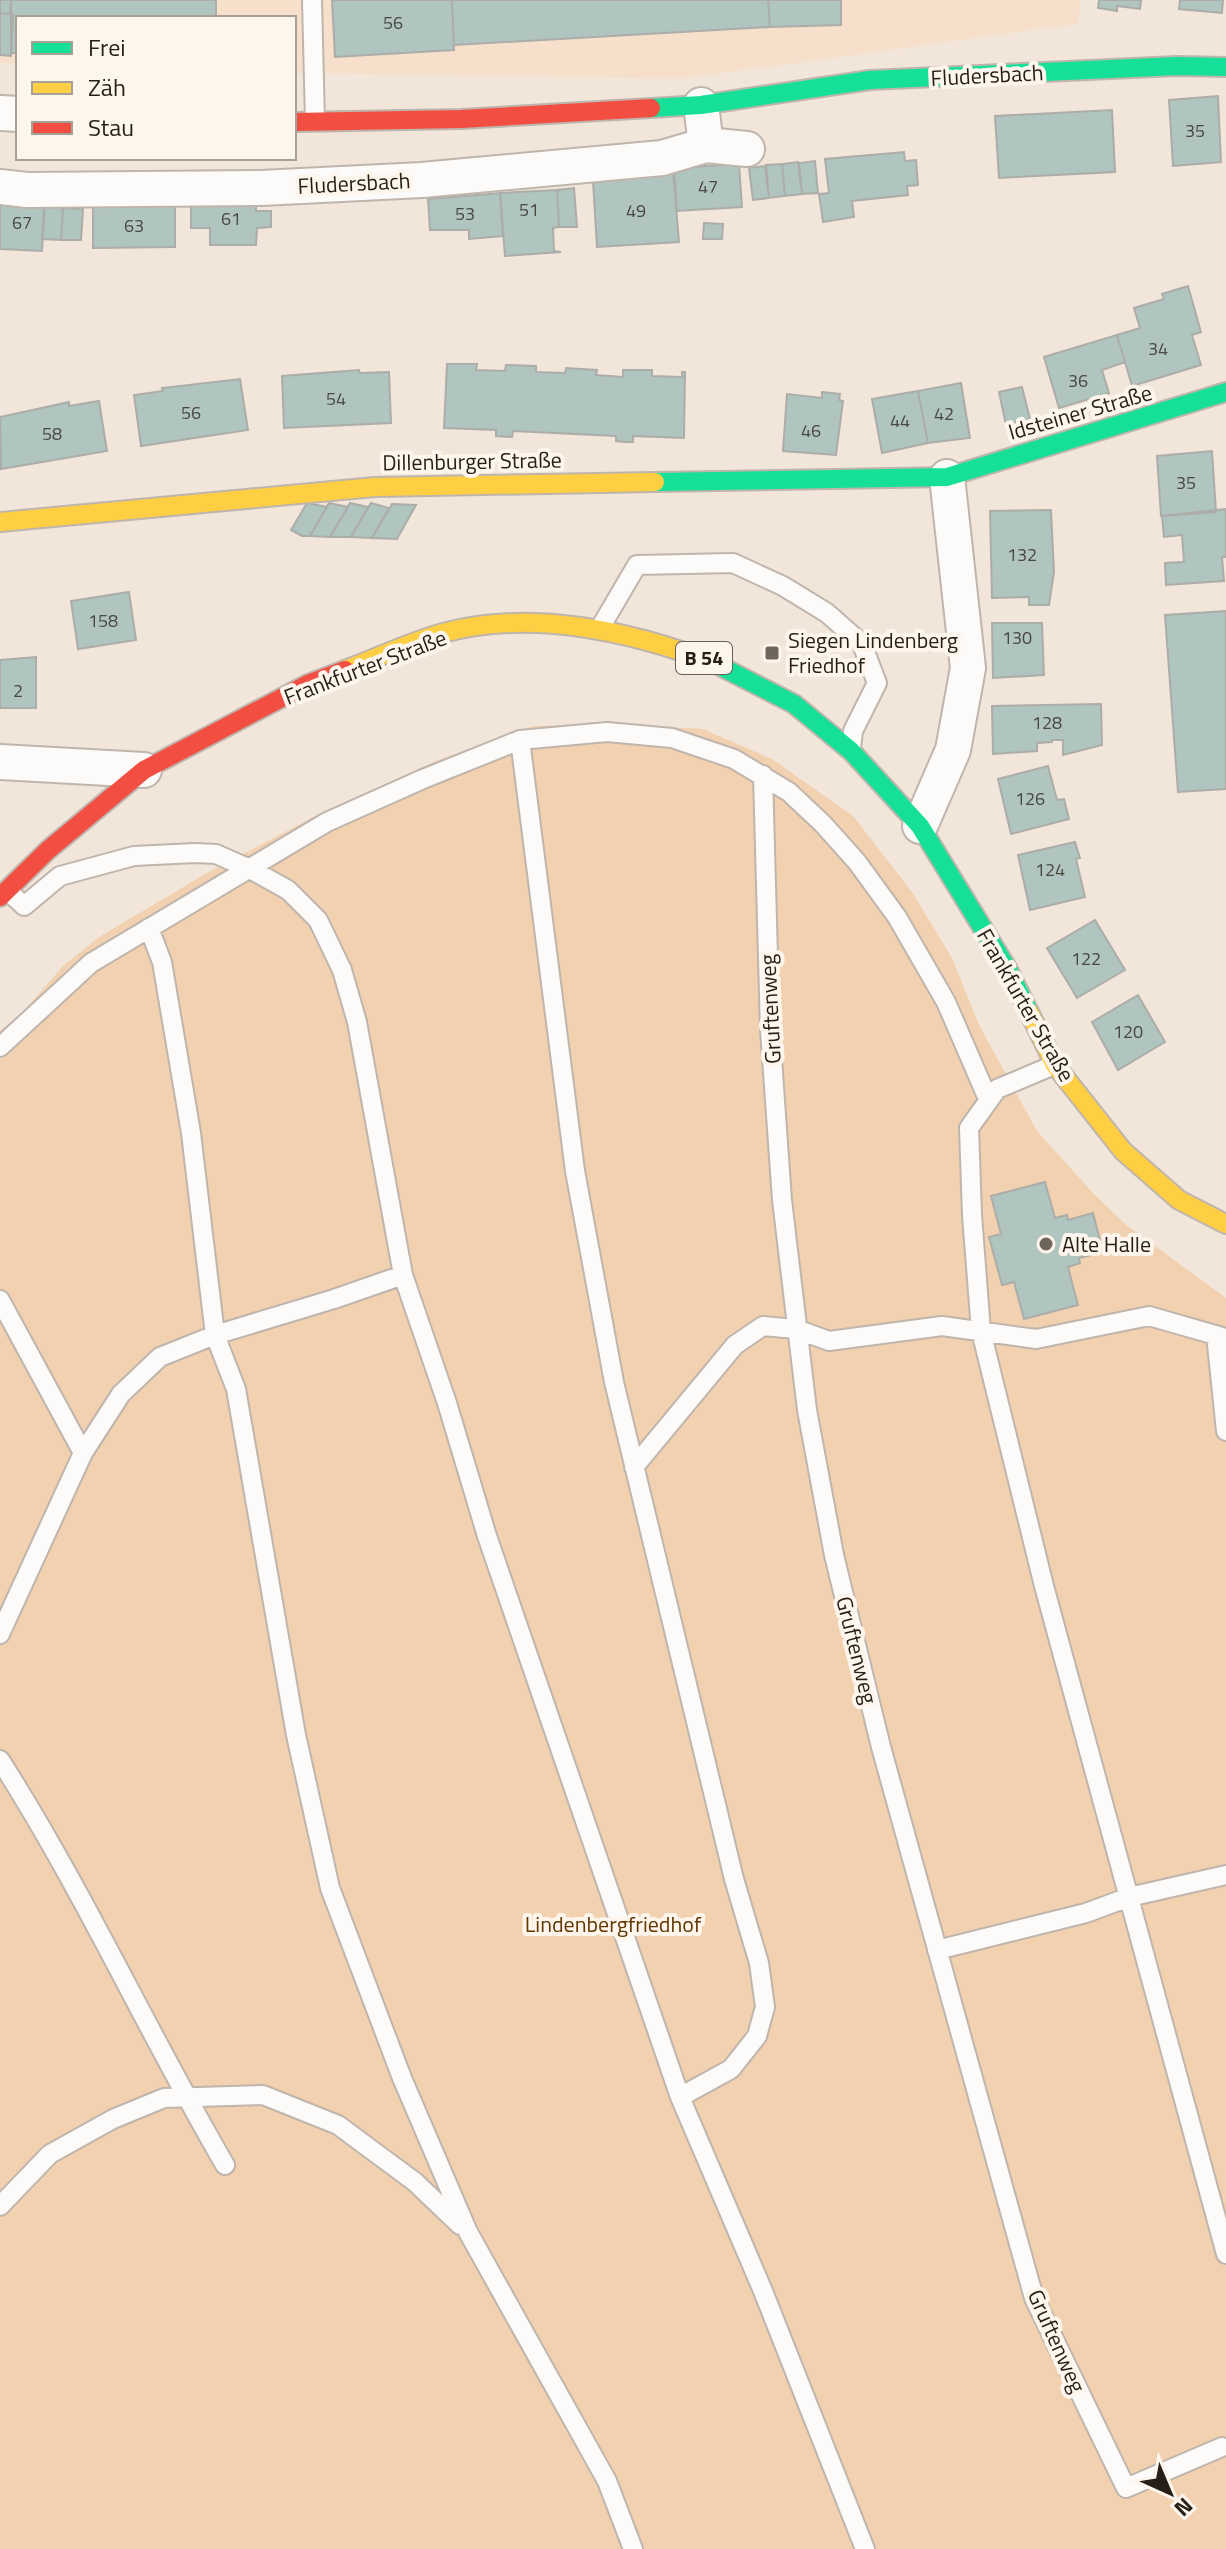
<svg xmlns="http://www.w3.org/2000/svg" width="1226" height="2549" font-family="'Titillium Web',sans-serif">
<rect width="100%" height="100%" fill="#f2e6da"/>
<path fill="#f6e0cc" d="M 0,0 L 1081,0 L 1078,24 L 682,79 L 294,73 L 294,18 L 18,18 L 18,64 L 0,63 Z"/>
<path fill="#f2d1b1" d="M 625,725 L 703,729 L 772,759 L 853,816 L 912,892 L 952,958 L 980,1027 L 1037,1131 L 1092,1192 L 1125,1224 L 1226,1298 L 1226,2549 L 0,2549 L 0,1031 L 23,1012 L 63,966 L 99,937 L 207,873 L 325,811 L 441,759 L 533,726 Z"/>
<path fill="#b0c4c0" stroke="#acada8" stroke-width="2" d="M 0,0 L 11,0 L 10,14 L 0,13 Z
M 11,0 L 216,0 L 216,18 L 18,18 L 18,53 L 11,53 Z
M 332,0 L 452,0 L 454,50 L 335,57 Z
M 452,0 L 768,0 L 770,27 L 454,45 Z
M 768,0 L 841,0 L 841,25 L 770,27 Z
M 1099,0 L 1141,0 L 1140,9 L 1117,6 L 1117,11 L 1098,8 Z
M 1180,0 L 1223,0 L 1222,13 L 1179,9 Z
M 0,13 L 13,14 L 11,56 L 0,55 Z
M 1218,96 L 1221,162 L 1173,166 L 1169,100 Z
M 1112,110 L 1115,172 L 999,178 L 995,116 Z
M 904,152 L 905,161 L 916,160 L 918,185 L 907,186 L 908,195 L 852,201 L 854,217 L 823,222 L 819,194 L 829,193 L 825,159 Z
M 815,161 L 818,193 L 802,194 L 799,163 Z
M 798,162 L 802,194 L 785,196 L 782,164 Z
M 739,164 L 742,207 L 677,211 L 674,168 Z
M 782,164 L 785,196 L 769,198 L 766,165 Z
M 765,166 L 769,198 L 753,200 L 749,168 Z
M 673,171 L 679,242 L 597,247 L 593,181 Z
M 574,188 L 577,227 L 559,227 L 557,190 Z
M 557,190 L 559,227 L 553,228 L 554,251 L 561,252 L 505,256 L 500,193 Z
M 500,193 L 503,236 L 469,239 L 469,230 L 430,230 L 428,199 Z
M 0,199 L 45,201 L 42,251 L 0,249 Z
M 175,203 L 175,247 L 93,248 L 93,204 Z
M 191,203 L 256,203 L 256,211 L 271,211 L 271,227 L 257,228 L 256,245 L 210,245 L 210,228 L 191,228 Z
M 44,207 L 63,208 L 61,240 L 42,239 Z
M 63,208 L 83,209 L 81,240 L 61,240 Z
M 704,223 L 723,224 L 722,239 L 703,239 Z
M 1188,286 L 1201,332 L 1192,335 L 1201,365 L 1132,386 L 1117,335 L 1140,328 L 1134,308 L 1164,299 L 1162,294 Z
M 1117,335 L 1125,362 L 1102,370 L 1109,393 L 1059,408 L 1044,357 Z
M 447,364 L 477,364 L 476,370 L 505,371 L 506,365 L 536,366 L 536,372 L 565,373 L 566,368 L 597,370 L 596,375 L 623,377 L 623,370 L 652,370 L 652,376 L 682,377 L 682,372 L 685,372 L 684,438 L 633,436 L 633,442 L 625,442 L 616,441 L 616,436 L 513,431 L 512,437 L 496,436 L 496,430 L 444,428 Z
M 359,370 L 360,373 L 389,372 L 391,423 L 284,428 L 282,376 Z
M 240,379 L 248,430 L 141,446 L 134,395 L 163,391 L 162,388 Z
M 961,383 L 970,438 L 928,443 L 918,391 Z
M 1022,387 L 1030,419 L 1006,425 L 999,392 Z
M 918,391 L 928,443 L 882,453 L 872,399 Z
M 822,392 L 840,394 L 839,400 L 843,401 L 836,455 L 783,451 L 787,394 L 822,398 Z
M 99,401 L 107,451 L 1,469 L 0,417 L 69,402 L 69,406 Z
M 1212,451 L 1216,512 L 1161,516 L 1157,456 Z
M 307,503 L 327,507 L 310,536 L 302,536 L 291,530 Z
M 329,503 L 348,507 L 330,537 L 310,536 Z
M 350,503 L 368,507 L 351,537 L 330,537 Z
M 371,503 L 389,508 L 372,538 L 351,537 Z
M 392,504 L 416,505 L 397,539 L 372,538 Z
M 1226,509 L 1226,557 L 1222,557 L 1224,581 L 1166,585 L 1165,563 L 1184,562 L 1182,535 L 1164,537 L 1162,516 Z
M 1051,510 L 1054,572 L 1049,605 L 1029,605 L 1029,597 L 992,598 L 990,511 Z
M 129,592 L 136,640 L 78,649 L 71,601 Z
M 1226,611 L 1226,789 L 1178,792 L 1165,615 Z
M 992,623 L 1042,623 L 1044,675 L 993,678 Z
M 36,657 L 36,708 L 0,708 L 0,660 Z
M 1101,704 L 1102,745 L 1063,755 L 1063,740 L 1052,740 L 1052,742 L 1037,743 L 1037,751 L 993,754 L 992,706 Z
M 1048,766 L 1057,800 L 1064,799 L 1069,819 L 1011,834 L 998,779 Z
M 1075,842 L 1080,858 L 1076,859 L 1085,897 L 1030,910 L 1018,855 Z
M 1095,920 L 1125,970 L 1077,998 L 1047,948 Z
M 1138,995 L 1165,1042 L 1118,1070 L 1092,1022 Z
M 1045,1182 L 1055,1218 L 1067,1215 L 1068,1220 L 1093,1213 L 1103,1252 L 1079,1258 L 1080,1263 L 1068,1267 L 1078,1305 L 1024,1319 L 1014,1282 L 1002,1285 L 989,1237 L 1001,1234 L 991,1196 Z"/>
<g fill="none" stroke-linecap="round" stroke-linejoin="round">
<g stroke="#bfb5ac" stroke-width="22">
<path id="lane" d="M 312,0 L 315,121
M 600,628 L 637,565 L 733,563 L 783,586 L 827,613 L 862,644 L 877,683 L 853,731 L 851,748
M 520,740 L 575,1171 L 614,1382 L 734,1879 L 759,1963 L 765,2007 L 757,2036 L 731,2069 L 680,2097
M 763,775 L 770,1030 L 782,1200 L 807,1410 L 834,1555 L 881,1747 L 1034,2298 L 1126,2488 L 1222,2447
M 8,891 L 24,906 L 60,876 L 134,856 L 195,853 L 216,854 L 250,869 L 288,890 L 318,920 L 342,970 L 357,1022 L 403,1275 L 447,1403 L 487,1536 L 680,2097 L 763,2291 L 865,2549
M 149,928 L 162,962 L 191,1133 L 215,1335 L 236,1389 L 296,1735 L 330,1888 L 402,2078 L 468,2232 L 607,2481 L 633,2549
M 0,1047 L 91,963 L 327,822 L 423,779 L 520,740 L 607,732 L 672,738 L 734,759 L 789,792 L 823,824 L 857,862 L 897,917 L 946,1002 L 988,1099
M 1054,1065 L 997,1089 L 969,1128 L 972,1215 L 981,1331 L 1044,1586 L 1226,2254
M 0,1300 L 83,1453
M 1216,1335 L 1226,1431
M 634,1467 L 735,1345 L 763,1326 L 796,1329 L 829,1341 L 942,1326 L 1036,1339 L 1149,1316 L 1226,1338
M 0,1634 L 83,1453 L 121,1394 L 160,1357 L 215,1335 L 334,1299 L 403,1275
M 0,1760 C 83,1890 147,2031 225,2165
M 937,1950 L 1086,1913 L 1129,1897 L 1226,1875
M 0,2206 L 50,2154 L 113,2119 L 164,2098 L 263,2095 L 338,2125 L 415,2182 L 460,2225"/>
</g>
<g stroke="#bfb5ac" stroke-width="38">
<path id="street" d="M 0,113 L 18,114
M 706,145 L 747,149
M 0,187 L 27,190 L 261,188 L 422,180 L 662,158 L 706,145 L 701,105
M 0,762 L 144,770
M 920,826 L 953,750 L 968,668 L 947,477"/>
</g>
<g stroke="#bfb5ac" stroke-width="22">
<path id="fast" d="M 651,108 L 701,105 L 870,80 L 1177,66 L 1226,67
M 655,482 L 947,477 L 1226,392
M 714,663 L 794,704 L 851,751 L 920,826 L 1007,968 L 1029,1012"/>
</g>
<g stroke="#bfb5ac" stroke-width="22">
<path id="slow" d="M 0,522 L 375,487 L 655,482
M 345,670 C 377,658 410,642 443,633 C 531,609 631,631 714,663
M 1029,1012 L 1055,1065 L 1123,1151 L 1179,1200 L 1226,1224"/>
</g>
<g stroke="#bfb5ac" stroke-width="22">
<path id="jam" d="M 294,122 L 461,119 L 651,108
M 0,897 L 48,850 L 144,770 L 308,684 L 345,670"/>
</g>
<use href="#lane" stroke="#fdfbf9" stroke-width="18"/>
<use href="#street" stroke="#fdfbf9" stroke-width="34"/>
<use href="#fast" stroke="#16e098" stroke-width="18"/>
<use href="#slow" stroke="#ffcf43" stroke-width="18"/>
<use href="#jam" stroke="#f24e42" stroke-width="18"/>
</g>
<g fill="#6e655b" stroke="#fef5ec" stroke-width="3">
<rect x="764" y="645" width="16" height="16" rx="4"/>
<circle cx="1046" cy="1244" r="8"/>
</g>
<g text-anchor="middle" stroke-width="8" stroke-linejoin="round" paint-order="stroke">
<g font-size="18" fill="#494841">
<text x="393" y="29">56</text>
<text x="1195" y="137">35</text>
<text x="708" y="193">47</text>
<text x="529" y="216">51</text>
<text x="636" y="217">49</text>
<text x="465" y="220">53</text>
<text x="231" y="225">61</text>
<text x="22" y="229">67</text>
<text x="134" y="232">63</text>
<text x="1158" y="355">34</text>
<text x="1078" y="387">36</text>
<text x="336" y="405">54</text>
<text x="191" y="419">56</text>
<text x="944" y="420">42</text>
<text x="900" y="427">44</text>
<text x="811" y="437">46</text>
<text x="52" y="440">58</text>
<text x="1186" y="489">35</text>
<text x="1022" y="561">132</text>
<text x="103" y="627">158</text>
<text x="1017" y="644">130</text>
<text x="18" y="697">2</text>
<text x="1047" y="729">128</text>
<text x="1030" y="805">126</text>
<text x="1050" y="876">124</text>
<text x="1086" y="965">122</text>
<text x="1128" y="1038">120</text>
</g>
<rect fill="#fef5ec" stroke="#685f57" stroke-width="2" x="676" y="642" width="56" height="32" rx="6"/>
<g font-size="20" font-weight="bold" fill="#271f17">
<text x="704" y="665">B 54</text>
</g>
<g font-size="22" fill="#271f17" stroke="#fef5ec">
<text transform="translate(987 75) rotate(-3)" y="8">Fludersbach</text>
<text transform="translate(354 183) rotate(-3)" y="8">Fludersbach</text>
<text transform="translate(1080 412) rotate(-16)" y="8">Idsteiner Straße</text>
<text transform="translate(472 461) rotate(-1)" y="8">Dillenburger Straße</text>
<text transform="translate(365 667) rotate(-21)" y="8">Frankfurter Straße</text>
<text transform="translate(1026 1005) rotate(60)" y="8">Frankfurter Straße</text>
<text transform="translate(770 1009) rotate(-93)" y="8">Gruftenweg</text>
<text transform="translate(857 1650) rotate(76)" y="8">Gruftenweg</text>
<text transform="translate(1057 2341) rotate(66)" y="8">Gruftenweg</text>
</g>
<g font-size="22" fill="#271f17" stroke="#fef5ec" text-anchor="start">
<text x="788" y="648">Siegen Lindenberg<tspan x="788" dy="25">Friedhof</tspan></text>
<text x="1062" y="1252">Alte Halle</text>
</g>
<g font-size="22" fill="#613700" stroke="#fef5ec">
<text x="613" y="1932">Lindenbergfriedhof</text>
</g>
</g>
<rect x="16" y="16" width="280" height="144" fill="#fef5ec" stroke="#a89f97" stroke-width="2"/>
<rect x="32" y="42" width="40" height="12" fill="#16e098" stroke="#a89f97" stroke-width="2"/>
<text x="88" y="56" font-size="24" fill="#271f17">Frei</text>
<rect x="32" y="82" width="40" height="12" fill="#ffcf43" stroke="#a89f97" stroke-width="2"/>
<text x="88" y="96" font-size="24" fill="#271f17">Zäh</text>
<rect x="32" y="122" width="40" height="12" fill="#f24e42" stroke="#a89f97" stroke-width="2"/>
<text x="88" y="136" font-size="24" fill="#271f17">Stau</text>
<g transform="translate(1170 2493) rotate(136)" stroke="#fef5ec" stroke-width="6" paint-order="stroke">
<path d="M0-6L14 30L0 20L-14 30Z" fill="#271f17"/>
<text y="-12" font-size="22" font-weight="bold" text-anchor="middle" fill="#271f17">N</text>
</g>
</svg>
